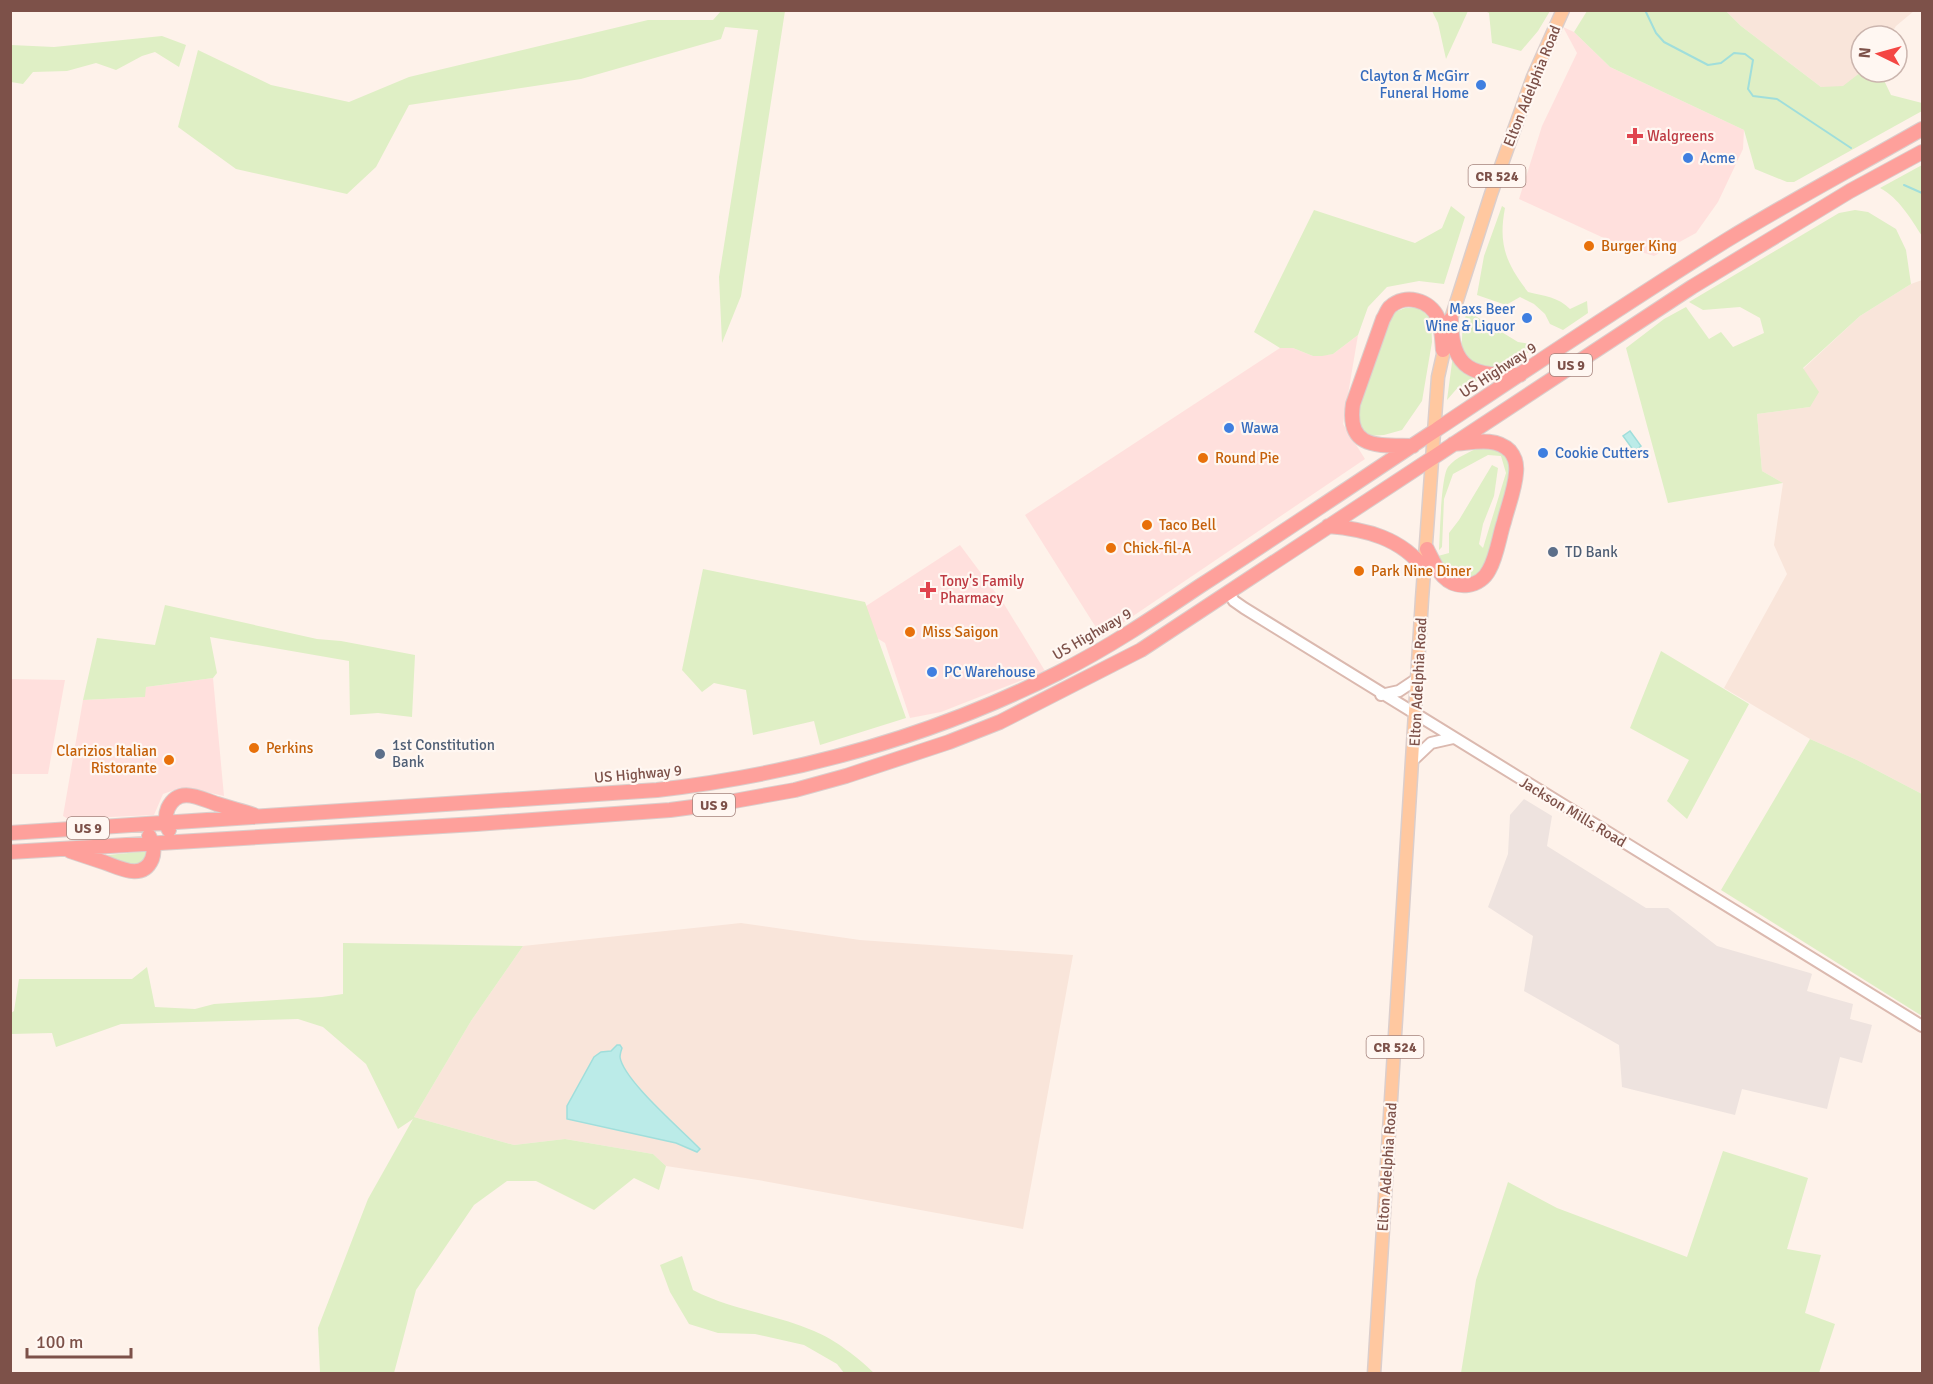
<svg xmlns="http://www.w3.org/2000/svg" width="1933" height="1384" font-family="Signika,sans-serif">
<rect width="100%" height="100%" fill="#fef2ea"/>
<path fill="#f9e5da" d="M 1726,11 L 1914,11 L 1896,26 L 1890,36 L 1861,36 L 1861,72 L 1843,87 L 1821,87 L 1741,26 Z
M 1922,280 L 1922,794 L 1857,760 L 1810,739 L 1724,688 L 1787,574 L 1774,545 L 1783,483 L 1762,471 L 1757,414 L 1810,407 L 1803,369 L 1860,316 L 1911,284 Z
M 741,923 L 860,940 L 1073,955 L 1023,1229 L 758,1180 L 666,1166 L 653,1154 L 565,1139 L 514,1145 L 414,1117 L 471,1021 L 523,946 Z"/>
<path fill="#ffe0dd" d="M 1563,27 L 1574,32 L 1610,67 L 1744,130 L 1743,149 L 1718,202 L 1696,233 L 1654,256 L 1619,245 L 1519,199 L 1542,126 L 1577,53 Z
M 1358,335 L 1343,424 L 1365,459 L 1102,637 L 1025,515 L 1280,348 L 1293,348 L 1313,356 L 1333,354 Z
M 960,545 L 1004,604 L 1045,671 L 941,712 L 910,718 L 885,643 L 872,635 L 863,608 Z
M 213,678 L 224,796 L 192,789 L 177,789 L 163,794 L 154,815 L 68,819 L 63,816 L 83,700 L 144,697 L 146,687 Z
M 10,679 L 65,680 L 48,774 L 11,774 Z"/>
<path fill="#eee3df" d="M 1524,799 L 1552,816 L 1547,846 L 1646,908 L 1668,908 L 1717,946 L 1810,973 L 1812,974 L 1807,991 L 1853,1004 L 1850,1019 L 1872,1025 L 1862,1063 L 1840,1057 L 1827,1109 L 1742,1089 L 1735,1115 L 1622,1087 L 1619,1045 L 1524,991 L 1533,936 L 1488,907 L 1508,854 L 1510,815 Z"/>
<path fill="#dfefc5" d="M 721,11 L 785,11 L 741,296 L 722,343 L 719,277 L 758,30 L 725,27 L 721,39 L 581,79 L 409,105 L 376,167 L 347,194 L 236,169 L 178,127 L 198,50 L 271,85 L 349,102 L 409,77 L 648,20 L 713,20 Z
M 1432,11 L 1468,11 L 1446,59 L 1438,23 Z
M 1485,11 L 1550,11 L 1538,31 L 1521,51 L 1492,43 L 1489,13 Z
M 1587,11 L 1726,11 L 1741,26 L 1821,87 L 1843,86 L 1861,72 L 1880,72 L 1891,95 L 1922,103 L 1922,111 L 1794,182 L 1787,182 L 1755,169 L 1744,130 L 1610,67 L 1574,32 Z
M 162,36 L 186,45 L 179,67 L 155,52 L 142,56 L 116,70 L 96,63 L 67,71 L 33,72 L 23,84 L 11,82 L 11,45 L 54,47 Z
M 1922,165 L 1922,236 C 1911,219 1899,198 1880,188 Z
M 1451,206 L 1465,217 L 1444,284 L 1419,281 L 1387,287 L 1368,307 L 1358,335 L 1333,354 L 1322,356 L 1313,356 L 1293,348 L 1280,348 L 1254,332 L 1314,210 L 1415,243 L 1442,228 Z
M 1502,206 L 1505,208 C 1498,245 1506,263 1528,292 C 1545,296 1558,297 1570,309 L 1587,301 L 1588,313 L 1563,330 L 1550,324 L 1545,314 L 1534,304 L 1520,297 L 1506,305 L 1477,295 L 1484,256 Z
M 1855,210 L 1868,212 L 1896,229 L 1906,250 L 1911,284 L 1860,316 L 1803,368 L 1819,392 L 1810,407 L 1757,414 L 1762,471 L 1783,483 L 1668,503 L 1626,348 L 1664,319 L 1686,307 L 1709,339 L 1721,332 L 1733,347 L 1764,333 L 1760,318 L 1740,307 L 1703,310 L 1689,302 L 1839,213 Z
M 1405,308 L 1420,308 L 1431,320 L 1432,342 L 1422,401 L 1402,430 L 1384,435 L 1367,436 L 1360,430 L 1356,412 L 1390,314 Z
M 1467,311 L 1518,342 L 1537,345 C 1526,354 1512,367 1497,369 C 1455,377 1459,338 1467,311 Z
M 1453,355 C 1460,368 1467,374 1479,379 L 1464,391 L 1460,385 L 1447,400 Z
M 1480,447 L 1490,448 L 1501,452 L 1507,456 L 1512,472 L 1487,561 C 1479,578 1461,589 1447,572 C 1442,566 1439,564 1438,556 L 1449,553 L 1449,533 L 1459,520 L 1492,465 L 1498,468 L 1494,496 L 1483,524 L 1479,544 L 1483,548 L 1506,473 L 1501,456 L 1488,455 L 1453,474 L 1444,499 L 1442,547 L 1439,550 C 1440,534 1441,477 1448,467 C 1456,457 1470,452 1480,447 Z
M 703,569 L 865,602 L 906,718 L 820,745 L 814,721 L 753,735 L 746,690 L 714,683 L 702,692 L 682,670 Z
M 165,605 L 317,639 L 341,641 L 415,655 L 412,717 L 378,713 L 350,715 L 349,661 L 210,637 L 217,673 L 213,678 L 146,687 L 145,697 L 83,700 L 97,638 L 155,645 Z
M 1661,651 L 1749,704 L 1687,819 L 1667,801 L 1689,760 L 1630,728 Z
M 1810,739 L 1857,760 L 1922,794 L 1922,1016 L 1721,890 Z
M 148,851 L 148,858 L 135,868 L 99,856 Z
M 343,943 L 523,946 L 471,1021 L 414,1117 L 514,1145 L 565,1139 L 653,1154 L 666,1166 L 659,1190 L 634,1178 L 594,1210 L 536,1181 L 507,1181 L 474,1205 L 416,1290 L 394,1373 L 320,1373 L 318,1328 L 368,1199 L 413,1119 L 398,1129 L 366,1064 L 323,1027 L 298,1019 L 121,1024 L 56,1047 L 52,1033 L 11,1034 L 11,1013 L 14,1011 L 19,979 L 132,979 L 147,967 L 155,1007 L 195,1009 L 214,1004 L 322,997 L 343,994 Z
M 1723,1151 L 1808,1178 L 1787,1249 L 1821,1255 L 1805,1313 L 1835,1324 L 1819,1373 L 1461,1373 L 1476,1280 L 1508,1182 L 1557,1208 L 1687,1257 Z
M 682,1256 L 693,1290 C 731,1310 775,1314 814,1331 C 834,1339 859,1358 874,1373 L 844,1373 L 837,1364 L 804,1345 L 755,1334 L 718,1333 L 689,1324 L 670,1292 L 660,1265 Z"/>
<path fill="#bbebe8" stroke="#a0dedb" stroke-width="1.5" d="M 1630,431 L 1641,446 L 1634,451 L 1623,436 Z
M 617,1045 L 620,1045 L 622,1048 C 621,1051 620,1054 620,1057 C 623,1080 683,1131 700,1149 L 697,1152 L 676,1143 L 567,1119 L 567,1106 L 594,1057 L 601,1052 L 611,1051 Z"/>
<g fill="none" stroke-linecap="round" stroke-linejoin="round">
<path stroke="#a0dedb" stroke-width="2" d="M 1645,10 L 1656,33 L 1664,42 L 1708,65 L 1721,63 L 1734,53 L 1745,54 L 1753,60 L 1748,89 L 1753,96 L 1777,99 L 1851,148
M 1904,185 L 1922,193"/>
<g stroke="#dbb9af" stroke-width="14">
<path id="secondary" d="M 1228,592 L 1234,601 L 1244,608 L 1922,1026
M 1381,695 L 1399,691 L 1417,679
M 1413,760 L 1431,743 L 1453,738"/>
</g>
<g stroke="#dbcecc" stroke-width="15">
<path id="primary" d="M 1374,1374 L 1422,599 L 1438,377 L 1451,319 L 1491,194 L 1533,77 L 1563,10"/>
</g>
<g stroke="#dbcecc" stroke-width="16">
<path id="highway" d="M 1451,319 C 1451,371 1474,376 1520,375
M 1413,446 C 1379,445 1346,450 1353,404 L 1383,319 C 1385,316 1387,310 1390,307 C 1405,293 1430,300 1438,318 C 1442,328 1442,339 1443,350
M 1328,526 C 1365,529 1402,538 1425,570
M 1427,549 C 1436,567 1444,588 1468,585 C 1477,584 1485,578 1489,570 C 1497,556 1499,537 1504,522 C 1508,506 1515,489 1516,473 C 1517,465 1515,457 1510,451 C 1495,436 1472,443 1453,444
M 169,830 C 165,824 165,815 168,808 C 179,785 201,799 217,804 C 229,808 242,811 254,815
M 10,833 L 657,790 C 797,774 931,737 1058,673 C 1108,648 1154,617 1200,586 C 1279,535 1357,482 1436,430 C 1532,366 1629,301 1727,240 C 1791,201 1857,166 1922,129
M 70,851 C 82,855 94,859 106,863 C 122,869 143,880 152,859 C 155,851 153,842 149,836
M 10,852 L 476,824 L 670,810 L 723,803 L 795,790 L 846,776 L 949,742 L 1000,722 L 1141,650 L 1692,287 L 1850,191 L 1922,152"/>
</g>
<use href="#secondary" stroke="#fff" stroke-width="10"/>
<use href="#primary" stroke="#ffc8a0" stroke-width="12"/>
<use href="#highway" stroke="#fea09b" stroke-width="14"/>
</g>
<g fill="#3f7fe0" stroke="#fff7f2" stroke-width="2">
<circle cx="1481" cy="85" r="6"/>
<circle cx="1688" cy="158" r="6"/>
<circle cx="1527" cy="318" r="6"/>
<circle cx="1229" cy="428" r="6"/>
<circle cx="1543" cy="453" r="6"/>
<circle cx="932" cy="672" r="6"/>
</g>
<g fill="#e0444e" stroke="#fff7f2" stroke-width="2">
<path d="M1632 127h6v6h6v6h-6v6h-6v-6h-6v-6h6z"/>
<path d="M925 581h6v6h6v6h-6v6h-6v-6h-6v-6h6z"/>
</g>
<g fill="#e8710a" stroke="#fff7f2" stroke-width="2">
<circle cx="1589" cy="246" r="6"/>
<circle cx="1203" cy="458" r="6"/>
<circle cx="1147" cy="525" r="6"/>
<circle cx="1111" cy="548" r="6"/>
<circle cx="1359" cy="571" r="6"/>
<circle cx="910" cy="632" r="6"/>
<circle cx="254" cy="748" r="6"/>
<circle cx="169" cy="760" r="6"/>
</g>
<g fill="#5c6f8a" stroke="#fff7f2" stroke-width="2">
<circle cx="1553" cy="552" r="6"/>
<circle cx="380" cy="754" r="6"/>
</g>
<g text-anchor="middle" stroke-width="4.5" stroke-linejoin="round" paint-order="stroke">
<g fill="#fff7f2" stroke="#a4837c" stroke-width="1.5">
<rect x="1468.5" y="165" width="57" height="22" rx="4.5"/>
<rect x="1550" y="354" width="42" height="22" rx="4.5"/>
<rect x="693" y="794" width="42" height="22" rx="4.5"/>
<rect x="67" y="817" width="42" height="22" rx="4.5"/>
<rect x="1366.5" y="1036" width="57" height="22" rx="4.5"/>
</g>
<g font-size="14" font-weight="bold" fill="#7d5149">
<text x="1497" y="181">CR 524</text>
<text x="1571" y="370">US 9</text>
<text x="714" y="810">US 9</text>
<text x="88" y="833">US 9</text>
<text x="1395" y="1052">CR 524</text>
</g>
<g font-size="15" fill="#366cbe" stroke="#fff7f2" text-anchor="start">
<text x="1469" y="81" text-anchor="end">Clayton &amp; McGirr<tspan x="1469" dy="17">Funeral Home</tspan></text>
<text x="1700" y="163">Acme</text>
<text x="1515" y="314" text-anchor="end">Maxs Beer<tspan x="1515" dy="17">Wine &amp; Liquor</tspan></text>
<text x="1241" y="433">Wawa</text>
<text x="1555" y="458">Cookie Cutters</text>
<text x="944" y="677">PC Warehouse</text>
</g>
<g font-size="15" fill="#7d5149" stroke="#fff7f2">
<text transform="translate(1532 86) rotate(-68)" y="5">Elton Adelphia Road</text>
<text transform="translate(1498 370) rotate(-33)" y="5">US Highway 9</text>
<text transform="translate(1092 634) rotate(-30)" y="5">US Highway 9</text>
<text transform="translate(1418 682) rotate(-87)" y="5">Elton Adelphia Road</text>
<text transform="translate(638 774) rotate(-5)" y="5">US Highway 9</text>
<text transform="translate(1573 812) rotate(31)" y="5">Jackson Mills Road</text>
<text transform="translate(1387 1167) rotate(-86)" y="5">Elton Adelphia Road</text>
</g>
<g font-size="15" fill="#be3a42" stroke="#fff7f2" text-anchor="start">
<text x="1647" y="141">Walgreens</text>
<text x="940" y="586">Tony's Family<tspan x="940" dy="17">Pharmacy</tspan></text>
</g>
<g font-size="15" fill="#c56008" stroke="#fff7f2" text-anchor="start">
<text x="1601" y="251">Burger King</text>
<text x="1215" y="463">Round Pie</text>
<text x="1159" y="530">Taco Bell</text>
<text x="1123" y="553">Chick-fil-A</text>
<text x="1371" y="576">Park Nine Diner</text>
<text x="922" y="637">Miss Saigon</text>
<text x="266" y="753">Perkins</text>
<text x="157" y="756" text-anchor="end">Clarizios Italian<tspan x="157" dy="17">Ristorante</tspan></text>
</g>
<g font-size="15" fill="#4e5e75" stroke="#fff7f2" text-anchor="start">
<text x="1565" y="557">TD Bank</text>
<text x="392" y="750">1st Constitution<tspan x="392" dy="17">Bank</tspan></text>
</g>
</g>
<rect width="1933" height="1384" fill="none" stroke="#7d5149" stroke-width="24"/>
<g transform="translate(1879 54) rotate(275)"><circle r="28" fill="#fff7f2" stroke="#cbb5ae" stroke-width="1.5"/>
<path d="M0-4.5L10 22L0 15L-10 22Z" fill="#f44643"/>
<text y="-9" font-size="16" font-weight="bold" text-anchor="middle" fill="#7d5149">N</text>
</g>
<path d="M27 1348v9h104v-9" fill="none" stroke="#7d5149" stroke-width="3"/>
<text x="36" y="1348" font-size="18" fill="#7d5149" stroke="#fff7f2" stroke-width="4.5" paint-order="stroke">100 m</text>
</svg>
